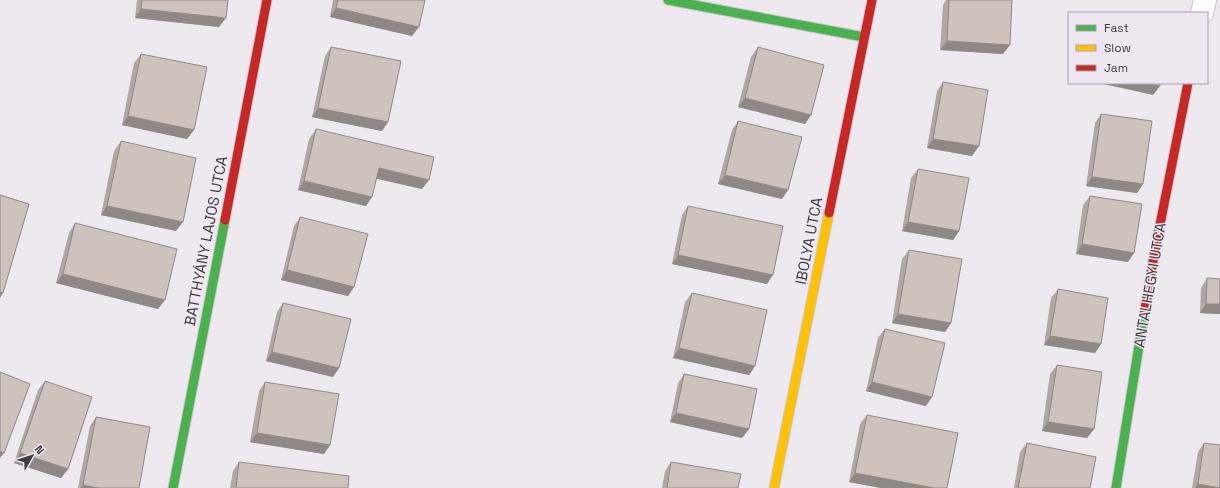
<svg xmlns="http://www.w3.org/2000/svg" width="1220" height="488" font-family="'Space Grotesk',sans-serif">
<rect width="100%" height="100%" fill="#ede9ef"/>
<g fill="none" stroke-linecap="round" stroke-linejoin="round">
<g stroke="#c9c6cb" stroke-width="24">
<path id="street" d="M 1202,13 L 1205,0"/>
</g>
<g stroke="#c9c6cb" stroke-width="11">
<path id="fast" d="M 668,0 L 864,37
M 173,488 L 225,220
M 1116,488 L 1144,315"/>
</g>
<g stroke="#c9c6cb" stroke-width="11">
<path id="slow" d="M 774,488 L 829,213"/>
</g>
<g stroke="#c9c6cb" stroke-width="11">
<path id="jam" d="M 829,213 L 872,0
M 225,220 L 267,0
M 1144,315 L 1154,255 L 1188,83"/>
</g>
<use href="#street" stroke="#fcfcfd" stroke-width="22"/>
<use href="#fast" stroke="#4caf50" stroke-width="9"/>
<use href="#slow" stroke="#ffc107" stroke-width="9"/>
<use href="#jam" stroke="#c62828" stroke-width="9"/>
</g>
<path fill="#b1a7a2" d="M 137,0 L 228,0 L 219,27 L 135,18 Z
M 333,0 L 425,0 L 412,36 L 330,17 Z
M 946,0 L 1012,0 L 1003,54 L 940,50 L 943,5 Z
M 331,47 L 382,131 L 312,117 L 325,56 Z
M 758,47 L 811,115 L 805,124 L 738,107 L 751,57 Z
M 141,54 L 194,130 L 187,139 L 122,125 L 134,63 Z
M 943,82 L 972,156 L 927,148 L 937,91 Z
M 1101,114 L 1143,184 L 1137,193 L 1086,186 L 1095,123 Z
M 738,121 L 782,199 L 718,184 L 732,130 Z
M 316,129 L 422,189 L 377,178 L 366,206 L 298,190 L 309,139 Z
M 121,141 L 176,231 L 101,215 L 114,151 Z
M 918,169 L 959,231 L 953,240 L 902,231 L 911,178 Z
M 1090,196 L 1128,262 L 1076,254 L 1083,205 Z
M 688,206 L 767,284 L 672,264 L 682,215 Z
M 300,217 L 354,287 L 348,296 L 281,280 L 294,226 Z
M 75,223 L 158,309 L 56,283 L 69,233 Z
M 909,250 L 951,323 L 945,332 L 892,323 L 902,259 Z
M 1207,278 L 1220,279 L 1220,314 L 1200,313 L 1201,288 Z
M 1058,289 L 1101,344 L 1095,353 L 1044,345 L 1051,298 Z
M 692,293 L 755,366 L 749,375 L 673,358 L 685,302 Z
M 283,303 L 339,368 L 333,377 L 266,361 L 277,312 Z
M 885,329 L 926,406 L 866,391 L 878,338 Z
M 1057,365 L 1094,429 L 1087,438 L 1042,431 L 1050,374 Z
M 684,374 L 749,429 L 742,438 L 670,422 L 678,383 Z
M 45,381 L 68,469 L 61,478 L 14,463 L 38,390 Z
M 265,382 L 330,445 L 324,454 L 250,442 L 259,391 Z
M 867,415 L 947,488 L 881,488 L 849,482 L 860,424 Z
M 96,417 L 139,488 L 78,488 L 90,426 Z
M 1027,443 L 1090,488 L 1014,488 L 1020,452 Z
M 1204,443 L 1220,488 L 1192,488 L 1198,452 Z
M 239,462 L 348,488 L 230,488 L 233,471 Z
M 671,462 L 738,488 L 662,488 L 665,471 Z"/>
<path fill="#908884" d="M 336,8 L 419,27 L 412,36 L 330,17 Z
M 141,9 L 226,18 L 219,27 L 135,18 Z
M 947,41 L 1010,45 L 1003,54 L 940,50 Z
M 1099,83 L 1145,83 L 1160,86 L 1153,95 Z
M 745,98 L 811,115 L 805,124 L 738,107 Z
M 318,108 L 388,122 L 382,131 L 312,117 Z
M 128,116 L 194,130 L 187,139 L 122,125 Z
M 933,139 L 979,146 L 972,156 L 927,148 Z
M 379,168 L 429,180 L 422,189 L 373,178 Z
M 725,175 L 788,190 L 782,199 L 718,184 Z
M 1092,177 L 1143,184 L 1137,193 L 1086,186 Z
M 304,181 L 372,197 L 366,206 L 298,190 Z
M 107,206 L 183,222 L 176,231 L 101,215 Z
M 908,222 L 959,231 L 953,240 L 902,231 Z
M 1082,244 L 1134,253 L 1128,262 L 1076,254 Z
M 678,255 L 773,275 L 767,284 L 672,264 Z
M 287,270 L 354,287 L 348,296 L 281,280 Z
M 63,274 L 165,300 L 158,309 L 56,283 Z
M 0,292 L 3,293 L 0,298 Z
M 1206,304 L 1220,304 L 1220,314 L 1200,313 Z
M 898,314 L 951,323 L 945,332 L 892,323 Z
M 1050,336 L 1101,344 L 1095,353 L 1044,345 Z
M 679,348 L 755,366 L 749,375 L 673,358 Z
M 272,352 L 339,368 L 333,377 L 266,361 Z
M 872,382 L 932,397 L 926,406 L 866,391 Z
M 676,413 L 749,429 L 742,438 L 670,422 Z
M 1048,422 L 1094,429 L 1087,438 L 1042,431 Z
M 257,433 L 330,445 L 324,454 L 250,442 Z
M 0,451 L 4,453 L 0,458 Z
M 20,453 L 68,469 L 61,478 L 14,463 Z
M 855,473 L 934,488 L 881,488 L 849,482 Z
M 1198,484 L 1220,488 L 1195,488 Z
M 83,485 L 98,488 L 81,488 Z"/>
<path fill="#cec2bc" stroke="#908884" d="M 142,0 L 228,0 L 226,18 L 141,9 Z
M 338,0 L 425,0 L 419,27 L 336,8 Z
M 949,0 L 1012,0 L 1010,45 L 947,41 Z
M 331,47 L 401,61 L 388,122 L 318,108 Z
M 758,47 L 824,65 L 811,115 L 745,98 Z
M 141,54 L 207,67 L 194,130 L 128,116 Z
M 943,82 L 988,90 L 979,146 L 933,139 Z
M 1145,83 L 1160,83 L 1160,86 Z
M 1101,114 L 1152,121 L 1143,184 L 1092,177 Z
M 738,121 L 802,137 L 788,190 L 725,175 Z
M 316,129 L 434,157 L 429,180 L 379,168 L 372,197 L 304,181 Z
M 121,141 L 196,158 L 183,222 L 107,206 Z
M 918,169 L 969,178 L 959,231 L 908,222 Z
M 0,195 L 29,204 L 3,293 L 0,292 Z
M 1090,196 L 1142,204 L 1134,253 L 1082,244 Z
M 688,206 L 783,226 L 773,275 L 678,255 Z
M 300,217 L 368,234 L 354,287 L 287,270 Z
M 75,223 L 177,249 L 165,300 L 63,274 Z
M 909,250 L 962,259 L 951,323 L 898,314 Z
M 1207,278 L 1220,279 L 1220,304 L 1206,304 Z
M 1058,289 L 1108,298 L 1101,344 L 1050,336 Z
M 692,293 L 767,310 L 755,366 L 679,348 Z
M 283,303 L 351,319 L 339,368 L 272,352 Z
M 885,329 L 945,343 L 932,397 L 872,382 Z
M 1057,365 L 1102,372 L 1094,429 L 1048,422 Z
M 0,372 L 30,384 L 4,453 L 0,451 Z
M 684,374 L 757,389 L 749,429 L 676,413 Z
M 45,381 L 92,397 L 68,469 L 20,453 Z
M 265,382 L 339,394 L 330,445 L 257,433 Z
M 867,415 L 958,433 L 947,488 L 934,488 L 855,473 Z
M 96,417 L 150,427 L 139,488 L 98,488 L 83,485 Z
M 1027,443 L 1096,457 L 1090,488 L 1018,488 Z
M 1204,443 L 1220,445 L 1220,488 L 1198,484 Z
M 239,462 L 349,476 L 348,488 L 236,488 Z
M 671,462 L 741,474 L 738,488 L 667,488 Z"/>
<g text-anchor="middle" stroke-width="3" stroke-linejoin="round" paint-order="stroke">
<g font-size="15" fill="#3e3b3f" stroke="#eee7f1">
<text transform="translate(206 241) rotate(-79)" y="5">BATTHYÁNY LAJOS UTCA</text>
<text transform="translate(809 241) rotate(-79)" y="5">IBOLYA UTCA</text>
<text transform="translate(1150 285) rotate(-80)" y="5">ANTALHEGYI UTCA</text>
</g>
</g>
<rect x="1068" y="12" width="140" height="72" fill="#eee7f1" stroke="#a8a2aa"/>
<rect x="1076" y="25" width="20" height="6" fill="#4caf50" stroke="#a8a2aa"/>
<text x="1104" y="32" font-size="12" fill="#3e3b3f">Fast</text>
<rect x="1076" y="45" width="20" height="6" fill="#ffc107" stroke="#a8a2aa"/>
<text x="1104" y="52" font-size="12" fill="#3e3b3f">Slow</text>
<rect x="1076" y="65" width="20" height="6" fill="#c62828" stroke="#a8a2aa"/>
<text x="1104" y="72" font-size="12" fill="#3e3b3f">Jam</text>
<g transform="translate(32 456) rotate(51)" stroke="#eee7f1" stroke-width="3" paint-order="stroke">
<path d="M0-3L7 15L0 10L-7 15Z" fill="#3e3b3f"/>
<text y="-6" font-size="11" font-weight="bold" text-anchor="middle" fill="#3e3b3f">N</text>
</g>
</svg>
